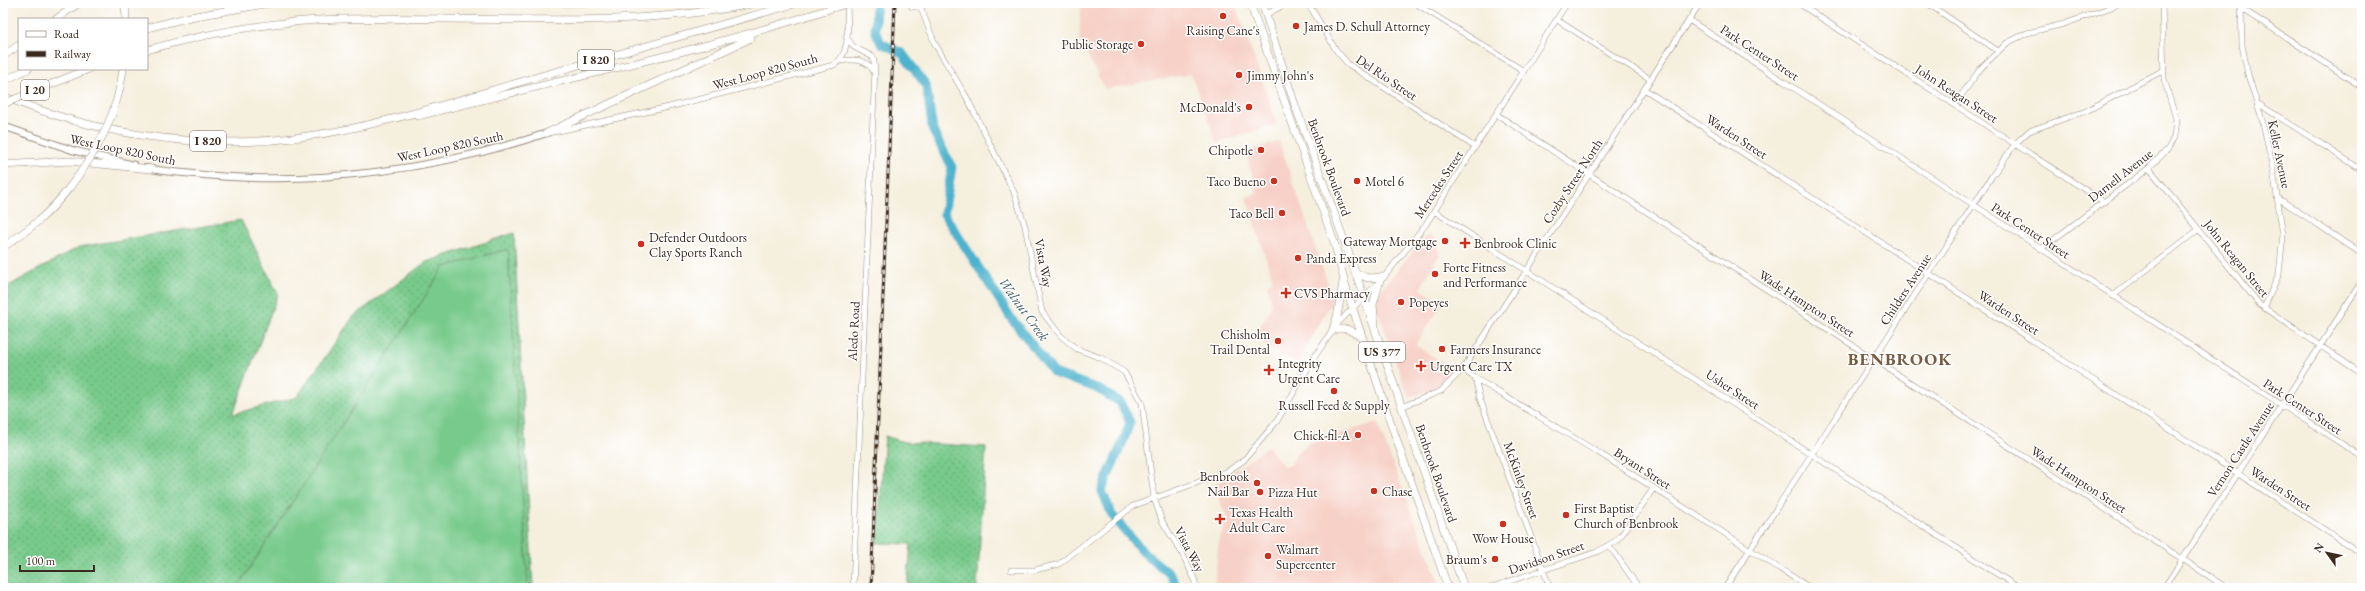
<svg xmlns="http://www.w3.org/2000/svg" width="2365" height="591" font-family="'EB Garamond',serif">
<defs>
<pattern id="grass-dots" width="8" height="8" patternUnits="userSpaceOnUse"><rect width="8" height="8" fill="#78ca8c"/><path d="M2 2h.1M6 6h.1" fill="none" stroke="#64a472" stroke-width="1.8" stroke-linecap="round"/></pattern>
</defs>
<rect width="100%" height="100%" fill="#fff"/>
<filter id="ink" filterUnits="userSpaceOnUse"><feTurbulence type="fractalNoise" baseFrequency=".025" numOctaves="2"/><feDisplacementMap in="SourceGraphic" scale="8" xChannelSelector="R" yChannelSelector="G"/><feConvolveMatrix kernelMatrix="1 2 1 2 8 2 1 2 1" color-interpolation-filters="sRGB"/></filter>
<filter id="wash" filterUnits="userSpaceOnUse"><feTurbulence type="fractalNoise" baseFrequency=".012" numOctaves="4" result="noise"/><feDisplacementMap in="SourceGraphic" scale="16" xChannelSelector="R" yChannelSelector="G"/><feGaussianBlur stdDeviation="0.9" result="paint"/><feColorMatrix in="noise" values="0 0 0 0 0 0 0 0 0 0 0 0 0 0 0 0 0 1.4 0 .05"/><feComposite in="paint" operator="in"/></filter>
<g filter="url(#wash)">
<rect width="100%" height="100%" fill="#f5efde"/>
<path fill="#f7d1c8" d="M 1081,3 L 1235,3 L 1277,124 L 1217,143 L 1191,74 L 1105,89 L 1079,39 Z
M 1279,141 L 1333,299 L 1297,365 L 1254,338 L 1272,305 L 1267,285 L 1273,280 L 1246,198 L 1257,192 L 1246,152 Z
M 1428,234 L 1441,243 L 1437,249 L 1441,252 L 1420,289 L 1443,303 L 1415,345 L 1456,371 L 1443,385 L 1409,398 L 1376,307 L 1377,297 L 1384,286 Z
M 1377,422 L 1441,588 L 1214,588 L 1219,539 L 1228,520 L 1213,486 L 1268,446 L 1284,467 L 1291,465 L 1297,452 L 1307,444 Z"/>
<path fill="url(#grass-dots)" stroke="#5a7a55" d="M 241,220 L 278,294 L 233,414 L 297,397 L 353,317 L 426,262 L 514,233 L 533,588 L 3,588 L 3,289 L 79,247 Z
M 885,436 L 904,442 L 986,447 L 977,588 L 907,588 L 911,544 L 877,543 Z"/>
<path fill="#78ca8c" stroke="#5a7a55" d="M 508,249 L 528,588 L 237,588 L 444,267 Z"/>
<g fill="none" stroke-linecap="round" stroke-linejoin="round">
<path stroke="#4eb2cd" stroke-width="9" d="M 876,3 L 875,30 L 881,43 L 902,53 L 926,85 L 933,131 L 952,167 L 944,214 L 1011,318 L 1054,373 L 1096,388 L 1120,402 L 1130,422 C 1123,446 1110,467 1102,491 L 1112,515 L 1143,552 L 1170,574 L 1178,588"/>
</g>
</g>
<g filter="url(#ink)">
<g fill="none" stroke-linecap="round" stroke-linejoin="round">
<g stroke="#988c7e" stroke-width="6">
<path id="minor" d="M 911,3 L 912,7 L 932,3
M 1308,3 L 1336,50 L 1348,64 L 1475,147
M 1415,3 L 1524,71
M 1798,3 L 2104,202
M 1927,3 L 1998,51
M 2241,3 L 2242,45 L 2248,75 L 2263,123 L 2272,164 L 2283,235 L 2279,274 L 2264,308
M 920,6 L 935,44 L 967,98 L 1014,192 L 1025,226 L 1042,312 L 1061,336 L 1077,349 L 1101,358 L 1124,372 L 1142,403 L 1154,498 L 1162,521 L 1182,553 L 1194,578 L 1196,588
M 2241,8 L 2362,87
M 1265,15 L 1287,3
M 1557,20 L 1650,79
M 1689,20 L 2362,457
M 846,37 L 854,47 L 873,57 L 875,69 L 853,588
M 839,61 C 854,59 868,58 875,74
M 1644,89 L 2362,554
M 2257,103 L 2362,170
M 1955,104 L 1981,68 L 2007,43 L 2027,33 L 2064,24 L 2123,3
M 1496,114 L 2227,588
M 554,132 L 669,107 L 834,65 C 852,54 847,21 847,3
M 2149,168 L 2260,305 L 2362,374
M 2278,198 L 2362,254
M 1434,211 L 2019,588
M 2041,249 L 2149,168 L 2168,149 L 2174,137 L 2176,119 L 2164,79 L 2162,3
M 2113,296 L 2199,229
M 1463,369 L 1475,378 L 1599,453 L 1810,588
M 1475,378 L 1480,399 L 1550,588
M 1401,407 L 1441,391 L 1463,369 L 1700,3
M 1607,546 L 1614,552 L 1639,588
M 1011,570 L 1035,570 L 1059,564 L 1133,506 L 1226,472 L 1243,461 L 1277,421 L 1315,356 L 1339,322 L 1385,276 L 1426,224 L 1567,3
M 1489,588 L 1597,552 L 1617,540 L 1623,533 L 1653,489
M 1725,588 L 1992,176 L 2015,144 L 2029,131 L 2086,111 L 2164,70
M 2164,588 L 2362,281"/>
</g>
<g stroke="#988c7e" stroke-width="8">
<path id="major" d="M 3,126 L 72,150 L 134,165
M 146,168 C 165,172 185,173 204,175 C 316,186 440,169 547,133"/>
</g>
<g stroke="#988c7e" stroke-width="8">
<path id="highway" d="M 125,3 L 126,19
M 565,3 L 603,3
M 1250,3 L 1335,245 L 1347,291 L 1386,409 L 1448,588
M 1262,3 L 1295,105 L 1349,254 L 1464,588
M 56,19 L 79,3
M 147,28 L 190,17 L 270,3
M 147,50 C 210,32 276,21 341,19 C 479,15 620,31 756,3
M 3,56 L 19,45
M 69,77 L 89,69
M 3,81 L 28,69
M 3,96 C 94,134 195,150 293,138 C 374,129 458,100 537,77 C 624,52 711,28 798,3
M 418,116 C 554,81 692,54 826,10
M 547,133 L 751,38
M 3,165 L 69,161 L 151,169
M 3,247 C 29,230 50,213 69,188
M 1355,273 L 1368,278 L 1383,277
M 1375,325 L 1373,305 L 1380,280
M 1334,329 L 1347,329 L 1362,337
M 1332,332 L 1337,317 L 1343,282"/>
</g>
<use href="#minor" stroke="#fff" stroke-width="5"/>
<use href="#major" stroke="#fff" stroke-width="6"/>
<use href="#highway" stroke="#fff" stroke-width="7"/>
<g stroke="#3b2a1e" stroke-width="3">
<path id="rail" d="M 871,588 L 895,3"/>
</g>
<use href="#rail" stroke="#fff" stroke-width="1.5" stroke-dasharray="4.5" stroke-linecap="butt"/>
<g stroke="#988c7e" stroke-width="8" stroke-linecap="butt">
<path id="highway-bridge" d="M 826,10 L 849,3
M 3,104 L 69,77
M 69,188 C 96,154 118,113 123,69"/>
</g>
<use href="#highway-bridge" stroke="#fff" stroke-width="7"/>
</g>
</g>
<g fill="#c8321e" stroke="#fff" stroke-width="1.5">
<circle cx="1223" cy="16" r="4"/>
<circle cx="1296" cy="26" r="4"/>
<circle cx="1141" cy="44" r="4"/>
<circle cx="1239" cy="75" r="4"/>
<circle cx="1249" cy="107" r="4"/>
<circle cx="1261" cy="150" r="4"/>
<circle cx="1274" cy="181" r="4"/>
<circle cx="1357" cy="181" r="4"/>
<circle cx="1282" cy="213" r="4"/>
<circle cx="1445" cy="241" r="4"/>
<path d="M1463 237h4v4h4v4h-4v4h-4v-4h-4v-4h4z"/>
<circle cx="641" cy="244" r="4"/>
<circle cx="1298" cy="258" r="4"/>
<circle cx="1435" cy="274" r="4"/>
<path d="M1284 287h4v4h4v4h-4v4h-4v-4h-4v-4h4z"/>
<circle cx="1401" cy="302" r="4"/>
<circle cx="1278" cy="341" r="4"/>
<circle cx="1442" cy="349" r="4"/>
<path d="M1419 360h4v4h4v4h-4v4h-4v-4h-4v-4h4z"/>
<path d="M1267 364h4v4h4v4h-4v4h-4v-4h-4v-4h4z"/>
<circle cx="1334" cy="391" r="4"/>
<circle cx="1358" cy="435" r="4"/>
<circle cx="1257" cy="483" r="4"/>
<circle cx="1374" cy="491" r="4"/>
<circle cx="1260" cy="492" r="4"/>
<circle cx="1566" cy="515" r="4"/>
<path d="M1218 513h4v4h4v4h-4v4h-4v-4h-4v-4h4z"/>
<circle cx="1503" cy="524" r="4"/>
<circle cx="1268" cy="556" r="4"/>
<circle cx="1495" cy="559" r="4"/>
</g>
<g text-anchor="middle" stroke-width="3" stroke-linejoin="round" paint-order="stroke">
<g fill="#fff" stroke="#766a62" stroke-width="1">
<rect x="578" y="50" width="36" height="20" rx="3"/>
<rect x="21" y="80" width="28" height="20" rx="3"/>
<rect x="190" y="131" width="36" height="20" rx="3"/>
<rect x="1359" y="342" width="46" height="20" rx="3"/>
</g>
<g font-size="12" font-weight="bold" fill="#3b2a1e">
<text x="596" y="64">I 820</text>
<text x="35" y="94">I 20</text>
<text x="208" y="145">I 820</text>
<text x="1382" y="356">US 377</text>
</g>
<g font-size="13" fill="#3b2a1e" stroke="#fff" text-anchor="start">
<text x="1304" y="31">James D. Schull Attorney</text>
<text x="1223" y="35" text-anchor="middle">Raising Cane's</text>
<text x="1133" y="49" text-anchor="end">Public Storage</text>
<text x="1247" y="80">Jimmy John's</text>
<text x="1241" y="112" text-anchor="end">McDonald's</text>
<text x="1253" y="155" text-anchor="end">Chipotle</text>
<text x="1266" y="186" text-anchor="end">Taco Bueno</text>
<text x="1365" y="186">Motel 6</text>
<text x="1274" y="218" text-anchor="end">Taco Bell</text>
<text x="649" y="242">Defender Outdoors<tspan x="649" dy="15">Clay Sports Ranch</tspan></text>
<text x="1437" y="246" text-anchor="end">Gateway Mortgage</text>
<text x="1474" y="248">Benbrook Clinic</text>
<text x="1306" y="263">Panda Express</text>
<text x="1443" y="272">Forte Fitness<tspan x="1443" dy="15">and Performance</tspan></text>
<text x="1294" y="298">CVS Pharmacy</text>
<text x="1409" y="307">Popeyes</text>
<text x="1270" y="339" text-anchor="end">Chisholm<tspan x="1270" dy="15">Trail Dental</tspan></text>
<text x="1450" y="354">Farmers Insurance</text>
<text x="1278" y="368">Integrity<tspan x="1278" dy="15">Urgent Care</tspan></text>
<text x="1430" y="371">Urgent Care TX</text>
<text x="1334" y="410" text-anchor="middle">Russell Feed &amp; Supply</text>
<text x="1350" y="440" text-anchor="end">Chick-fil-A</text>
<text x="1249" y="481" text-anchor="end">Benbrook<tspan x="1249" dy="15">Nail Bar</tspan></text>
<text x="1382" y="496">Chase</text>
<text x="1268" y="497">Pizza Hut</text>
<text x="1574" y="513">First Baptist<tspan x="1574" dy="15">Church of Benbrook</tspan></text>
<text x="1229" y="517">Texas Health<tspan x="1229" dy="15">Adult Care</tspan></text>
<text x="1503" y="543" text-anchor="middle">Wow House</text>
<text x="1276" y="554">Walmart<tspan x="1276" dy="15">Supercenter</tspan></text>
<text x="1487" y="564" text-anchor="end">Braum's</text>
</g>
<g font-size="13" fill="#3b2a1e" stroke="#fff">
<text transform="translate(1760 52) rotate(33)" y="5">Park Center Street</text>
<text transform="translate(765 71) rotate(-15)" y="5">West Loop 820 South</text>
<text transform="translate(1387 77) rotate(34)" y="5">Del Rio Street</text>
<text transform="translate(1957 93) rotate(33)" y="5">John Reagan Street</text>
<text transform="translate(1737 136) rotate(33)" y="5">Warden Street</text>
<text transform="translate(450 146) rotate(-12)" y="5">West Loop 820 South</text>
<text transform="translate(123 149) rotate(12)" y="5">West Loop 820 South</text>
<text transform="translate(2280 154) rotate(78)" y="5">Keller Avenue</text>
<text transform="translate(1330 167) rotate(70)" y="5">Benbrook Boulevard</text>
<text transform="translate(2120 175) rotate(-38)" y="5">Darnell Avenue</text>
<text transform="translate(1572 181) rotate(-57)" y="5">Cozby Street North</text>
<text transform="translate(1438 184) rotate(-57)" y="5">Mercedes Street</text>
<text transform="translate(2031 230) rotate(33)" y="5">Park Center Street</text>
<text transform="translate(2237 258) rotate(51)" y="5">John Reagan Street</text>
<text transform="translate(1044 263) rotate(79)" y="5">Vista Way</text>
<text transform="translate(1905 289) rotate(-57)" y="5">Childers Avenue</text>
<text transform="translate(1807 303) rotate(33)" y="5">Wade Hampton Street</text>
<text transform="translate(2009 312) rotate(33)" y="5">Warden Street</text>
<text transform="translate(853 331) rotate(-87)" y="5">Aledo Road</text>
<text transform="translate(1733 389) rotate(33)" y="5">Usher Street</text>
<text transform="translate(2303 406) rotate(33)" y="5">Park Center Street</text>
<text transform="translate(2240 449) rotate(-57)" y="5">Vernon Castle Avenue</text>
<text transform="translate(1643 468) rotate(33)" y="5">Bryant Street</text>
<text transform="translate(1437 473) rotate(71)" y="5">Benbrook Boulevard</text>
<text transform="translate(2079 479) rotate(33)" y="5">Wade Hampton Street</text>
<text transform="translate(1522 480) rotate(70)" y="5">McKinley Street</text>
<text transform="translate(2281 488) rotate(33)" y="5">Warden Street</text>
<text transform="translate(1190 549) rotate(62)" y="5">Vista Way</text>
<text transform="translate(1546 557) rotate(-19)" y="5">Davidson Street</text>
</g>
<g font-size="14" font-style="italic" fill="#436064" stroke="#fff">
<text transform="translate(1024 309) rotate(54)" y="5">Walnut Creek</text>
</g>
<g font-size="17" font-weight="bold" letter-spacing="1" fill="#775c43" stroke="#fff">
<text x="1900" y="365">BENBROOK</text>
</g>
</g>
<rect width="2365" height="591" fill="none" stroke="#fff" stroke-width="16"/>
<rect x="18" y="18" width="130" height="52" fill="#ffffff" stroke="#b1aaa5"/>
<rect x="26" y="31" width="20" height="6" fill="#ffffff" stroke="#b1aaa5"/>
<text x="54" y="38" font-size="12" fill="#3b2a1e">Road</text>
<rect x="26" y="51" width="20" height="6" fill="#3b2a1e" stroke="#b1aaa5"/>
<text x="54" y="58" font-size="12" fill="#3b2a1e">Railway</text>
<g transform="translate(2327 553) rotate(303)" stroke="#ffffff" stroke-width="3" paint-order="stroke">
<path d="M0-3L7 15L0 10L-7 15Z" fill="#3b2a1e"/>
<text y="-6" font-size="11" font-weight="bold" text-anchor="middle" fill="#3b2a1e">N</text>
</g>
<path d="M20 565v6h74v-6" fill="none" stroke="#3b2a1e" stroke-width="2"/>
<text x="26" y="565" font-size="12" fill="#3b2a1e" stroke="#ffffff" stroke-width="3" paint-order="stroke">100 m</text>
</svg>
